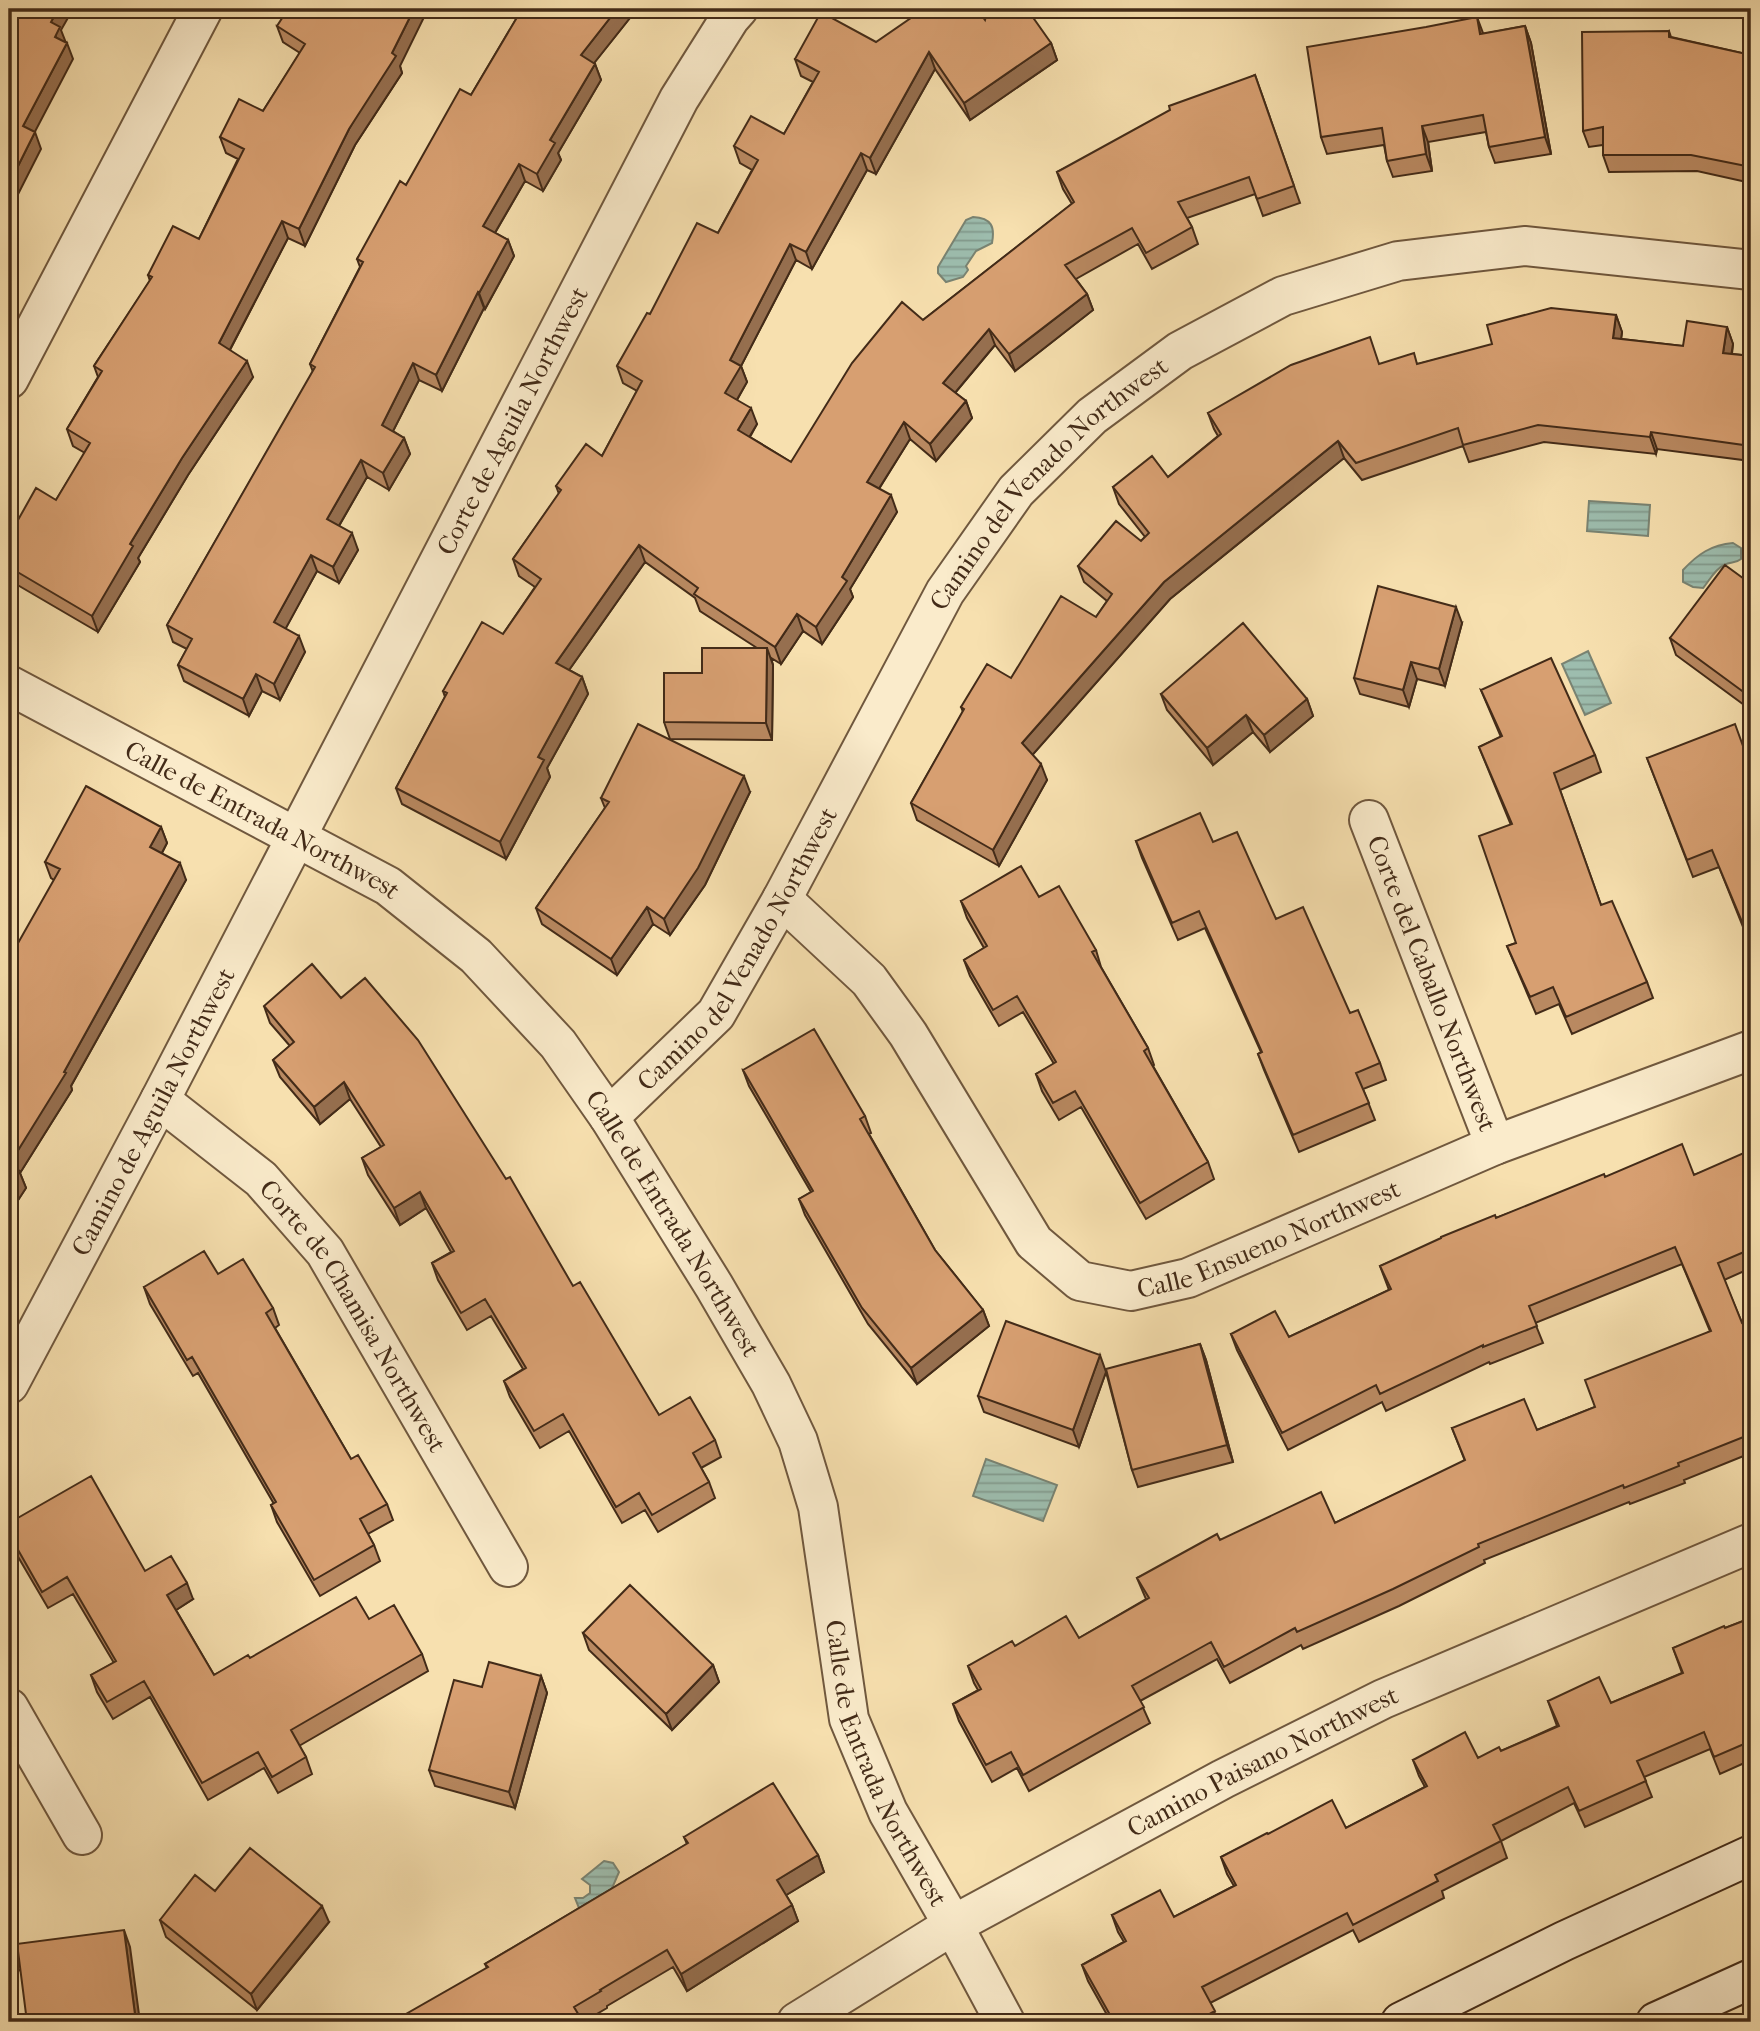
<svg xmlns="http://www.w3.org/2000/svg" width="1760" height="2031" font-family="'IM FELL French Canon',serif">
<defs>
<pattern id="water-rules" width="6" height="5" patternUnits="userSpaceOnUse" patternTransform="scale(1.75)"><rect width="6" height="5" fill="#9dbdae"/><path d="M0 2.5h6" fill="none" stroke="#829a8d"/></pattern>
</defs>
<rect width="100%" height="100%" fill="#f7e0af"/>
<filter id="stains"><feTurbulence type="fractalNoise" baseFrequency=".00286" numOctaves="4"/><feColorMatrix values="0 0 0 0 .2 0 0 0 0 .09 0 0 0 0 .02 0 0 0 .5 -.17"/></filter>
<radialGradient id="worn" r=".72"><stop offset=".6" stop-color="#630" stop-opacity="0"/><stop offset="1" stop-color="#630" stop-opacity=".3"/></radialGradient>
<path fill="url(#water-rules)" stroke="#798372" stroke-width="2" d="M 973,217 C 992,218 995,227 992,243 L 976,251 L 966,266 L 968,270 L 963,277 L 946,282 L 938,273 L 938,267 L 966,220 Z
M 1589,501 L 1650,505 L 1648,536 L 1587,531 Z
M 1733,543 L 1741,548 L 1741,559 C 1735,564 1731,561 1724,565 C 1715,569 1709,581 1703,588 L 1693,587 L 1683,582 L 1683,570 C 1698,554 1711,545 1733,543 Z
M 1588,651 L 1611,703 L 1585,715 L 1562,664 Z
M 986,1459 L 1057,1485 L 1043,1521 L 973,1496 Z
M 604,1861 L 613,1863 L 619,1872 L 610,1893 L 588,1913 L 579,1908 L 575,1898 L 583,1898 L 590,1893 L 590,1885 L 582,1879 Z"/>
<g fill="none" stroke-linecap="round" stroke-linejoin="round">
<g stroke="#70583e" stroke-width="42">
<g id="minor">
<path d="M 9,379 L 203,9"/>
<path id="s1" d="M 1369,820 L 1495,1145"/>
<path id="s2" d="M 782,899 L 869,980 L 908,1034 L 1034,1242 L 1080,1281 L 1131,1291 L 1188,1278 L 1495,1145 L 1751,1050"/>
<path id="s3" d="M 160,1100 L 261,1179 L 325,1252 L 508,1567"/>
<path id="s4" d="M 609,1117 L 716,1014 L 782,899 L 945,592 L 1016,491 L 1092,416 L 1180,351 L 1283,296 L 1398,261 L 1524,246 L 1751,270"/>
<path id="s5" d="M 9,1384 L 160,1100 L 679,99 L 730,18 L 738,9"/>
<path d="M 9,1708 L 82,1835"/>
<path id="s6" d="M 797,2022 L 953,1925 L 1223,1779 L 1383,1699 L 1751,1543"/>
</g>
</g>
<g stroke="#70583e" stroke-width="42">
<g id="tertiary">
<path id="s7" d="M 9,685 L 388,886 L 476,956 L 558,1044 L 609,1117 L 714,1286 L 771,1384 L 798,1441 L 818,1507 L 849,1719 L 888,1812 L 953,1925 L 1005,2022"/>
</g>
</g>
<g stroke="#432b18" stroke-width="42">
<path id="secondary" d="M 1401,2022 L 1564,1941 L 1751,1855
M 1656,2022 L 1751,1979"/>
</g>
<use href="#minor" stroke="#faebcb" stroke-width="38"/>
<use href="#tertiary" stroke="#faebcb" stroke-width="38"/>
<use href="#secondary" stroke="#faebcb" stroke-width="38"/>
</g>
<path fill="#b98961" stroke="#432b18" stroke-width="2" d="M 522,9 L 637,9 L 594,63 L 595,64 L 601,80 L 558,153 L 561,160 L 543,191 L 525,181 L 495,233 L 508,240 L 514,256 L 485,309 L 484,308 L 442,391 L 419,380 L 393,431 L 404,438 L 410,454 L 389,490 L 367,477 L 339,526 L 358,550 L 339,583 L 317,571 L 285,629 L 305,652 L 280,700 L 262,691 L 249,716 L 184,681 L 178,665 L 187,649 L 173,642 L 167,625 L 313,372 L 310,364 L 360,267 L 357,259 L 406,185 L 471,95 Z
M 985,20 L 1051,43 L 1057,60 L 970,120 L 935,69 L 876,174 L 867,170 L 812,269 L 796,260 L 741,366 L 747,382 L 737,400 L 757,424 L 750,437 L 791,462 L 923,320 L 1072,204 L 1063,189 L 1057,172 L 1255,75 L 1300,203 L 1263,216 L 1255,194 L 1187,218 L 1192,227 L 1198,244 L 1152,269 L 1138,244 L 1076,279 L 1087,294 L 1093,310 L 1015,371 L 995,345 L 955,393 L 966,401 L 972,418 L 936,461 L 910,439 L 879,489 L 897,512 L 850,589 L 853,597 L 822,644 L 803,631 L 781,664 L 771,658 L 773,665 L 772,740 L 670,739 L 664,722 L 702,673 L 757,648 L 700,611 L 695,598 L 645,562 L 569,670 L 582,677 L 588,694 L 547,768 L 550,777 L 506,859 L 402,804 L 396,788 L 445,697 L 443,691 L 503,634 L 535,587 L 519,576 L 513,559 L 559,494 L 556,486 L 602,456 L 637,391 L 623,383 L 617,366 L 650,314 L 718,233 L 752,170 L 740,163 L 734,146 L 784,134 L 813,82 L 801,76 L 795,59 Z
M 277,26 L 400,66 L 402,73 L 355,145 L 305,246 L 288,238 L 230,350 L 253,377 L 188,475 L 138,558 L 140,562 L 98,632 L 9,580 L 9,536 L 56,500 L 85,453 L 73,446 L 67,429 L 98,377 L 94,366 L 150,281 L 148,275 L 199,239 L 238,159 L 226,153 L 220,137 L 263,111 L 300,53 L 283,42 Z
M 1525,26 L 1531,43 L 1551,154 L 1495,163 L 1489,147 L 1486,132 L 1428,142 L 1432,171 L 1393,177 L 1387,161 L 1384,145 L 1327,154 L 1321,137 L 1483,34 Z
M 1669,31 L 1671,37 L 1751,55 L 1751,183 L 1697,171 L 1609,172 L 1603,155 L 1603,145 L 1589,147 L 1583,131 Z
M 1616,315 L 1622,332 L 1621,339 L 1683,346 L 1727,327 L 1733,344 L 1732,354 L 1751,356 L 1751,461 L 1657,449 L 1656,454 L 1544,442 L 1469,462 L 1463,446 L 1362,480 L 1344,458 L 1170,599 L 1032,755 L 1047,780 L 999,866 L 917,820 L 911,803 L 963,712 L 961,707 L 1011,678 L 1096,617 L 1107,601 L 1084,582 L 1078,566 L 1141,541 L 1145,537 L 1119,504 L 1113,487 L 1168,477 L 1218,436 L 1214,429 L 1208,413 L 1379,364 L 1418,364 Z
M 1751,584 L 1751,710 L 1676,655 L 1670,638 Z
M 1462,623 L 1445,686 L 1417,679 L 1409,707 L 1360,694 L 1354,678 Z
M 1481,690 L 1595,755 L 1601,772 L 1560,790 L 1601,905 L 1647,982 L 1653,998 L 1572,1034 L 1559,1004 L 1536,1014 L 1507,946 L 1516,943 L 1511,825 L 1479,747 L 1501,737 Z
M 1161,694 L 1307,699 L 1313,716 L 1270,752 L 1253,732 L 1213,765 L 1167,710 Z
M 1647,758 L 1751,768 L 1751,947 L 1719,867 L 1693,877 Z
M 750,792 L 705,885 L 670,935 L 653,924 L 617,975 L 542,924 L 536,908 L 605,808 L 601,798 Z
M 161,827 L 167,843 L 162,853 L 186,880 L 71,1086 L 72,1090 L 20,1173 L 26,1188 L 9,1214 L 54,880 L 51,878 L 45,862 Z
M 1136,841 L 1213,842 L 1276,919 L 1350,1013 L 1380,1063 L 1386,1080 L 1363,1089 L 1375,1120 L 1299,1152 L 1264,1070 L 1258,1054 L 1261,1052 L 1205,928 L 1178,940 L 1142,858 Z
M 1039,897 L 1096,950 L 1101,967 L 1148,1048 L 1154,1065 L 1153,1066 L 1208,1162 L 1214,1179 L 1146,1219 L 1081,1107 L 1059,1120 L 1042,1091 L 1036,1074 L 1054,1064 L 1023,1012 L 999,1026 L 970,976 L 964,960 L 984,948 L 967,918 L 961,901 Z
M 264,1006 L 573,1286 L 659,1415 L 715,1440 L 721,1457 L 701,1468 L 709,1482 L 715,1498 L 658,1532 L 645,1510 L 622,1523 L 569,1431 L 540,1448 L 510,1397 L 504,1381 L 523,1369 L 491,1316 L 467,1330 L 438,1280 L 432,1263 L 451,1252 L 426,1208 L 400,1225 L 368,1175 L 362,1158 L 381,1147 L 350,1099 L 320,1124 L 280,1077 L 273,1060 L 290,1046 L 270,1023 Z
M 743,1070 L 865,1116 L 871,1133 L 869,1134 L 935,1250 L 983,1310 L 989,1326 L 917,1384 L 868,1324 L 805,1215 L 799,1199 L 811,1192 L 749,1086 Z
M 1751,1154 L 1751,1268 L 1724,1280 L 1742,1323 L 1751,1319 L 1751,1453 L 1684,1480 L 1685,1483 L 1630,1504 L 1629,1502 L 1484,1560 L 1485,1563 L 1399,1606 L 1303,1649 L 1301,1645 L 1230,1683 L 1217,1659 L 1140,1701 L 1150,1723 L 1029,1791 L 1017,1768 L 992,1782 L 959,1721 L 953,1704 L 978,1690 L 974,1683 L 968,1666 L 1015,1646 L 1079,1638 L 1146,1599 L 1137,1578 L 1220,1540 L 1335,1523 L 1465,1461 L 1452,1428 L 1537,1430 L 1595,1407 L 1710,1331 L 1682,1264 L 1535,1323 L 1543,1343 L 1490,1364 L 1489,1362 L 1386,1411 L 1382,1402 L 1288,1450 L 1237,1350 L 1231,1334 L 1289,1337 L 1389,1290 L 1380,1266 L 1496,1218 L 1605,1177 L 1694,1175 Z
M 218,1274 L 273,1308 L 279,1325 L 275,1328 L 351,1459 L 387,1504 L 393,1520 L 368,1534 L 374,1545 L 380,1561 L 320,1596 L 277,1522 L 271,1505 L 274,1504 L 198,1373 L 193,1376 L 150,1304 L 144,1287 Z
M 1200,1344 L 1206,1360 L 1233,1462 L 1138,1487 L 1132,1470 L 1106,1372 L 1079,1447 L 984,1412 L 978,1396 L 1106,1371 Z
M 9,1523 L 145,1571 L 193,1599 L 176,1610 L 214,1675 L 250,1658 L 369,1619 L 422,1654 L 428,1671 L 299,1746 L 306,1757 L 312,1774 L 278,1793 L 264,1768 L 208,1800 L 150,1697 L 113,1719 L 97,1692 L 91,1675 L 114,1663 L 73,1594 L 48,1608 L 10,1543 L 9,1539 Z
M 1751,1618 L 1751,1760 L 1720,1774 L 1710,1749 L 1644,1777 L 1652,1797 L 1585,1827 L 1574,1803 L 1501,1841 L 1507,1858 L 1442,1891 L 1444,1898 L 1359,1942 L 1353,1930 L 1210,2003 L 1219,2022 L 1111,2022 L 1088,1981 L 1082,1965 L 1124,1942 L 1118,1932 L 1112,1915 L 1174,1917 L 1234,1886 L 1227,1874 L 1221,1857 L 1268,1834 L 1346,1828 L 1425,1787 L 1419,1776 L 1413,1760 L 1478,1758 L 1501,1751 L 1557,1726 L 1548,1701 L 1611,1703 L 1682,1673 L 1673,1648 Z
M 583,1633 L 713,1665 L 719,1682 L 672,1730 L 589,1650 Z
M 541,1676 L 547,1693 L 515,1808 L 435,1786 L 429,1770 Z
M 684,1837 L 818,1855 L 824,1872 L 786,1895 L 792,1905 L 798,1921 L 687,1991 L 673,1967 L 607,2006 L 607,2008 L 583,2022 L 487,1968 L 485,1964 L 687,1844 Z
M 215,1891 L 329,1922 L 257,2010 L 166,1937 L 160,1920 Z
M 9,1930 L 17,1944 L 130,1947 L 20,1970 L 9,1977 Z"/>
<path fill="#966f4f" stroke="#432b18" stroke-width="2" d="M 58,9 L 73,9 L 61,30 L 66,43 L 61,53 L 51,22 Z
M 414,9 L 428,9 L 400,66 L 402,73 L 355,145 L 305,246 L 299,229 L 349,129 L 392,53 Z
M 617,9 L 637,9 L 587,72 L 581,55 Z
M 1477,17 L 1483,33 L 1486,51 L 1480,34 Z
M 1525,26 L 1531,43 L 1551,154 L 1545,137 Z
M 67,43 L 73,59 L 29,143 L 23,126 Z
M 1051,43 L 1057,60 L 970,120 L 964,103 Z
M 929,52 L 935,69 L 876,174 L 870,158 Z
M 595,64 L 601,80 L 558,153 L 561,160 L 543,191 L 537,174 L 550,140 Z
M 1422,126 L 1428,142 L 1432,171 L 1426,154 Z
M 35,132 L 41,149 L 9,212 L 9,184 Z
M 861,153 L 867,170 L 812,269 L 806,252 Z
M 519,164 L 525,181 L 489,243 L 483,226 Z
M 282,221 L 288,238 L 225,359 L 219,343 Z
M 508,240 L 514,256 L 485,309 L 479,293 Z
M 790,244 L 796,260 L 741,366 L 747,382 L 731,410 L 725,393 L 730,360 Z
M 478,292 L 484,308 L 442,391 L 436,375 Z
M 1087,294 L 1093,310 L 1015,371 L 1009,354 Z
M 1616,315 L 1622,332 L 1619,354 L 1613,338 Z
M 1727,327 L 1733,344 L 1729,369 L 1723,353 Z
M 989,329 L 995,345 L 949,400 L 943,383 Z
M 247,361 L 253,377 L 188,475 L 138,558 L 140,562 L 98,632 L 92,616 L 130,544 L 182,458 Z
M 413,363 L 419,380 L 388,441 L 382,425 Z
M 966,401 L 972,418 L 936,461 L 930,444 Z
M 751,408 L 757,424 L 744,446 L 738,430 Z
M 904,422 L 910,439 L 873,498 L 867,482 Z
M 1651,432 L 1657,449 L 1656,454 L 1650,437 Z
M 404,438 L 410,454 L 389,490 L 383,473 Z
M 1338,441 L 1344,458 L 1170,599 L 1028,760 L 1022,743 L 1164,582 Z
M 361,460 L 367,477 L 333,536 L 327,519 Z
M 891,495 L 897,512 L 850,589 L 853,597 L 822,644 L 816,627 L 842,577 Z
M 352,533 L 358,550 L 339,583 L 333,567 Z
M 639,545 L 645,562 L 562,680 L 556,663 Z
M 311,555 L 317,571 L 280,639 L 274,622 Z
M 1456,607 L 1462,623 L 1445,686 L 1439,669 Z
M 797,614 L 803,631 L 781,664 L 775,647 Z
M 299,636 L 305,652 L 280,700 L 274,684 Z
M 767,648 L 773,665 L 772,740 L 766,723 Z
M 1411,662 L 1417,679 L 1409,707 L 1403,690 Z
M 256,674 L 262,691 L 249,716 L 243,699 Z
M 582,677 L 588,694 L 547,768 L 550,777 L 506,859 L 500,842 L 538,757 Z
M 1307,699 L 1313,716 L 1270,752 L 1264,735 Z
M 1246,715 L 1253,732 L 1213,765 L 1207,748 Z
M 9,754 L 13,767 L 9,776 Z
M 1041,764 L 1047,780 L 999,866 L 993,850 Z
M 744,776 L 750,792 L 705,885 L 670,935 L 664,919 Z
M 161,827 L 167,843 L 156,864 L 150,847 Z
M 180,863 L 186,880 L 71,1086 L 72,1090 L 20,1173 L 26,1188 L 9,1214 L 9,1165 L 64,1072 Z
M 647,907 L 653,924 L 617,975 L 611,959 Z
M 344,1082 L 350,1099 L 320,1124 L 314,1107 Z
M 420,1192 L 426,1208 L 400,1225 L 394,1208 Z
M 983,1310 L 989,1326 L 917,1384 L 911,1368 Z
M 1200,1344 L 1206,1360 L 1233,1462 L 1227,1445 Z
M 1100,1355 L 1106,1372 L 1079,1447 L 1073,1430 Z
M 187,1583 L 193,1599 L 173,1612 L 167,1595 Z
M 713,1665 L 719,1682 L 672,1730 L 666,1714 Z
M 541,1676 L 547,1693 L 515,1808 L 509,1792 Z
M 818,1855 L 824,1872 L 783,1897 L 777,1880 Z
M 792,1905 L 798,1921 L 687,1991 L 681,1974 Z
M 322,1906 L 329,1922 L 257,2010 L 251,1994 Z
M 124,1930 L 130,1947 L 140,2022 L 136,2022 Z"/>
<path fill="#d79f71" stroke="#432b18" stroke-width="2" d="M 9,9 L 58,9 L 51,22 L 60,27 L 55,37 L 67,43 L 23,126 L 35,132 L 9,184 Z
M 288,9 L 414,9 L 392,53 L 396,56 L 349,129 L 299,229 L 282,221 L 219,343 L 247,361 L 182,458 L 130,544 L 133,546 L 92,616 L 9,567 L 9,536 L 36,488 L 56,500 L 90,443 L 67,429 L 102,371 L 94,366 L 152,277 L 148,275 L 173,226 L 199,239 L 244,149 L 220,137 L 239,99 L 263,111 L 305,44 L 277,26 Z
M 522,9 L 617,9 L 581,55 L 595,64 L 550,140 L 555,143 L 537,174 L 519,164 L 483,226 L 508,240 L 479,293 L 478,292 L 436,375 L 413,363 L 382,425 L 404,438 L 383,473 L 361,460 L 327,519 L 352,533 L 333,567 L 311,555 L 274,622 L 299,636 L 274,684 L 256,674 L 243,699 L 178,665 L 192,639 L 167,625 L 315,367 L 310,364 L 363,262 L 357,259 L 400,181 L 406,185 L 460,89 L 471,95 Z
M 924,9 L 977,9 L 985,20 L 988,9 L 1027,9 L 1051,43 L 964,103 L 929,52 L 870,158 L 861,153 L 806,252 L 790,244 L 730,360 L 741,366 L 725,393 L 751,408 L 738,430 L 791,462 L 852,363 L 902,302 L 923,320 L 1074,202 L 1057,172 L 1170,110 L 1169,106 L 1255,75 L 1294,186 L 1257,199 L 1249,177 L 1178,202 L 1192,227 L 1146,253 L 1132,228 L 1065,265 L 1087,294 L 1009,354 L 989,329 L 943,383 L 966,401 L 930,444 L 904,422 L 867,482 L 891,495 L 842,577 L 847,581 L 816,627 L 797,614 L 775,647 L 694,594 L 698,588 L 639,545 L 556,663 L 582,677 L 538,757 L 544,760 L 500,842 L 396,788 L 447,693 L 443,691 L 482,622 L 503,634 L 541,579 L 513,559 L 561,490 L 556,486 L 586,444 L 602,456 L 642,381 L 617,366 L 647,313 L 650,314 L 697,223 L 718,233 L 758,160 L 734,146 L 751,116 L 784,134 L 819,72 L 795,59 L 821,12 L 876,42 Z
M 1477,17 L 1480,34 L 1525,26 L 1545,137 L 1489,147 L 1483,115 L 1422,126 L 1426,154 L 1387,161 L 1382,128 L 1321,137 L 1307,47 L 1426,27 Z
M 1669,31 L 1669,37 L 1751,55 L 1751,167 L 1691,155 L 1603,155 L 1603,127 L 1583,131 L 1582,32 Z
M 1551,308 L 1616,315 L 1613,338 L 1683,346 L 1687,321 L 1727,327 L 1723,353 L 1751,356 L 1751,446 L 1651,432 L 1650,437 L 1538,425 L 1463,445 L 1458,428 L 1356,463 L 1338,441 L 1164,582 L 1022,743 L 1041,764 L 993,850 L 911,803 L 964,709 L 961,707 L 987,664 L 1011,678 L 1061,596 L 1096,617 L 1112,594 L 1078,566 L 1116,521 L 1141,541 L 1149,533 L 1113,487 L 1152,456 L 1168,477 L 1221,434 L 1208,413 L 1291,365 L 1370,337 L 1379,364 L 1414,353 L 1417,364 L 1492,344 L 1487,325 Z
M 1725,565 L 1751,584 L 1751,694 L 1749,696 L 1670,638 Z
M 1378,586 L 1456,607 L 1439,669 L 1411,662 L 1403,690 L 1354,678 Z
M 1243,623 L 1307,699 L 1264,735 L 1246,715 L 1207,748 L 1161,694 Z
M 702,648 L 767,648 L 766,723 L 664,722 L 664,673 L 702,673 Z
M 1551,658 L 1595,755 L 1554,773 L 1601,905 L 1612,901 L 1647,982 L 1566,1017 L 1553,987 L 1530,997 L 1507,946 L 1516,943 L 1479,836 L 1512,824 L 1479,747 L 1502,736 L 1481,690 Z
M 638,724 L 744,776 L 698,868 L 664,919 L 647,907 L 611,959 L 536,908 L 609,802 L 601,798 Z
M 1735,724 L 1751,768 L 1751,941 L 1750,941 L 1712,850 L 1687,860 L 1647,758 Z
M 86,786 L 161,827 L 150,847 L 180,863 L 64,1072 L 66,1073 L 9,1165 L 20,1171 L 9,1188 L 9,959 L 60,869 L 45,862 Z
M 1200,813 L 1213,842 L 1237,832 L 1276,919 L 1303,907 L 1350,1013 L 1358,1010 L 1380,1063 L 1356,1073 L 1369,1103 L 1293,1135 L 1258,1054 L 1262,1052 L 1199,911 L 1172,923 L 1136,841 Z
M 1021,866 L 1039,897 L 1059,886 L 1096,950 L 1092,952 L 1148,1048 L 1144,1051 L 1208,1162 L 1140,1203 L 1075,1091 L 1053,1103 L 1036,1074 L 1056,1062 L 1017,996 L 993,1010 L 964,960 L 987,946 L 961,901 Z
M 312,964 L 341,998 L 365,978 L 418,1040 L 506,1179 L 510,1177 L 573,1286 L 580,1282 L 659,1415 L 690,1397 L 715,1440 L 693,1453 L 709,1482 L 652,1515 L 639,1493 L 616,1507 L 563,1414 L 534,1431 L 504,1381 L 526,1368 L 485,1299 L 461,1313 L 432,1263 L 454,1251 L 420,1192 L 394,1208 L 362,1158 L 384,1145 L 344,1082 L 314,1107 L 273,1060 L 294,1042 L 264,1006 Z
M 814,1029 L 865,1116 L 860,1119 L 935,1250 L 983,1310 L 911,1368 L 862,1308 L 799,1199 L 813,1191 L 743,1070 Z
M 1682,1144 L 1694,1175 L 1746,1152 L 1748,1156 L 1751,1154 L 1751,1249 L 1718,1263 L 1742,1323 L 1751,1319 L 1751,1434 L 1678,1463 L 1679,1466 L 1624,1488 L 1623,1485 L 1478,1544 L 1479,1547 L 1393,1589 L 1297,1632 L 1295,1628 L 1224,1667 L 1211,1642 L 1132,1686 L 1144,1707 L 1023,1775 L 1011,1752 L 986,1765 L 953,1704 L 981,1689 L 968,1666 L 1012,1641 L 1015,1646 L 1066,1616 L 1079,1638 L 1149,1598 L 1137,1578 L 1217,1534 L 1220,1540 L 1321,1492 L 1335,1523 L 1465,1460 L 1452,1428 L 1524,1399 L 1537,1430 L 1595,1407 L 1585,1380 L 1711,1331 L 1675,1247 L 1529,1306 L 1537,1326 L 1483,1347 L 1483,1345 L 1380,1394 L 1376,1385 L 1282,1433 L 1231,1334 L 1275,1311 L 1289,1337 L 1391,1289 L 1380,1266 L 1441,1238 L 1441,1237 L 1495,1215 L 1496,1218 L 1604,1174 L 1605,1177 Z
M 204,1251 L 218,1274 L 243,1259 L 273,1308 L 266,1313 L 351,1459 L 358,1455 L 387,1504 L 360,1519 L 374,1545 L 314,1580 L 271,1505 L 276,1502 L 192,1357 L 187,1360 L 144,1287 Z
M 1006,1321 L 1100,1355 L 1073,1430 L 978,1396 Z
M 1200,1344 L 1227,1445 L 1132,1470 L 1106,1369 Z
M 91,1476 L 145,1571 L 171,1556 L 187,1583 L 167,1595 L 214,1675 L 248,1655 L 250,1658 L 356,1597 L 369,1619 L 394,1605 L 422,1654 L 291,1730 L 306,1757 L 272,1777 L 258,1752 L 202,1783 L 144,1681 L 107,1702 L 91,1675 L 116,1661 L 67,1577 L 42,1592 L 9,1534 L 9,1523 Z
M 630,1585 L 713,1665 L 666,1714 L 583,1633 Z
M 1751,1618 L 1751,1741 L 1714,1757 L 1704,1732 L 1637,1761 L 1646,1781 L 1579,1811 L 1568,1787 L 1493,1825 L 1501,1841 L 1435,1875 L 1438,1881 L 1353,1925 L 1347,1913 L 1202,1987 L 1215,2011 L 1195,2022 L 1114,2022 L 1082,1965 L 1126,1941 L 1112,1915 L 1160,1890 L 1174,1917 L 1236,1885 L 1221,1857 L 1267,1833 L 1268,1834 L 1332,1800 L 1346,1828 L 1427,1786 L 1413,1760 L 1465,1732 L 1478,1758 L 1499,1747 L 1501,1751 L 1559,1726 L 1548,1701 L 1599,1677 L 1611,1703 L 1683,1673 L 1673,1648 L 1724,1626 L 1725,1628 Z
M 489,1662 L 541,1676 L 509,1792 L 429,1770 L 454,1680 L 482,1687 Z
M 773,1783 L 818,1855 L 777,1880 L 792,1905 L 681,1974 L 667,1950 L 600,1990 L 601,1991 L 574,2007 L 583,2022 L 392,2022 L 488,1967 L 485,1964 L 688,1843 L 684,1837 Z
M 250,1848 L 322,1906 L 251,1994 L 160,1920 L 195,1875 L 215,1891 Z
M 9,1930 L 17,1944 L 124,1930 L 136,2022 L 27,2022 L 18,1951 L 9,1956 Z"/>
<g text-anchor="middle" stroke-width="5" stroke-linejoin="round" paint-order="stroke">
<g font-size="26" fill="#432b18" stroke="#faebcb">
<text dy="9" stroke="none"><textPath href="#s5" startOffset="1087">Corte de Aguila Northwest</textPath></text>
<text dy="9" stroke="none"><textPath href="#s4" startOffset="780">Camino del Venado Northwest</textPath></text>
<text dy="9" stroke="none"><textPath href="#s7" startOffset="287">Calle de Entrada Northwest</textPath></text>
<text dy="9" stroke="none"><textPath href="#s4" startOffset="214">Camino del Venado Northwest</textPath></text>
<text dy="9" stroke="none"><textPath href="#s1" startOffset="175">Corte del Caballo Northwest</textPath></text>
<text dy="9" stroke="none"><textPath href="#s5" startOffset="308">Camino de Aguila Northwest</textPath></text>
<text dy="9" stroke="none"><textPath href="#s7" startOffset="875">Calle de Entrada Northwest</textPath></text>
<text dy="9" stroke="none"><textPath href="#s2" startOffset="688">Calle Ensueno Northwest</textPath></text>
<text dy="9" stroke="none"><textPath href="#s3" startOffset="294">Corte de Chamisa Northwest</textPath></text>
<text dy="9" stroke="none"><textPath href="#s7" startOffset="1463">Calle de Entrada Northwest</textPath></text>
<text dy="9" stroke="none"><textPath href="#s6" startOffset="534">Camino Paisano Northwest</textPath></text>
</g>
</g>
<rect width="1760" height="2031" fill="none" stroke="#f7e0af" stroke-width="35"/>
<rect x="10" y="10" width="1739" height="2010" fill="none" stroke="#432b18" stroke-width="3.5"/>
<rect x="18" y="18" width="1725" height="1996" fill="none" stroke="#432b18" stroke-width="2"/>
<rect width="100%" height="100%" filter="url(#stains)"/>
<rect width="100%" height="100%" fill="url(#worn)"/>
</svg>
